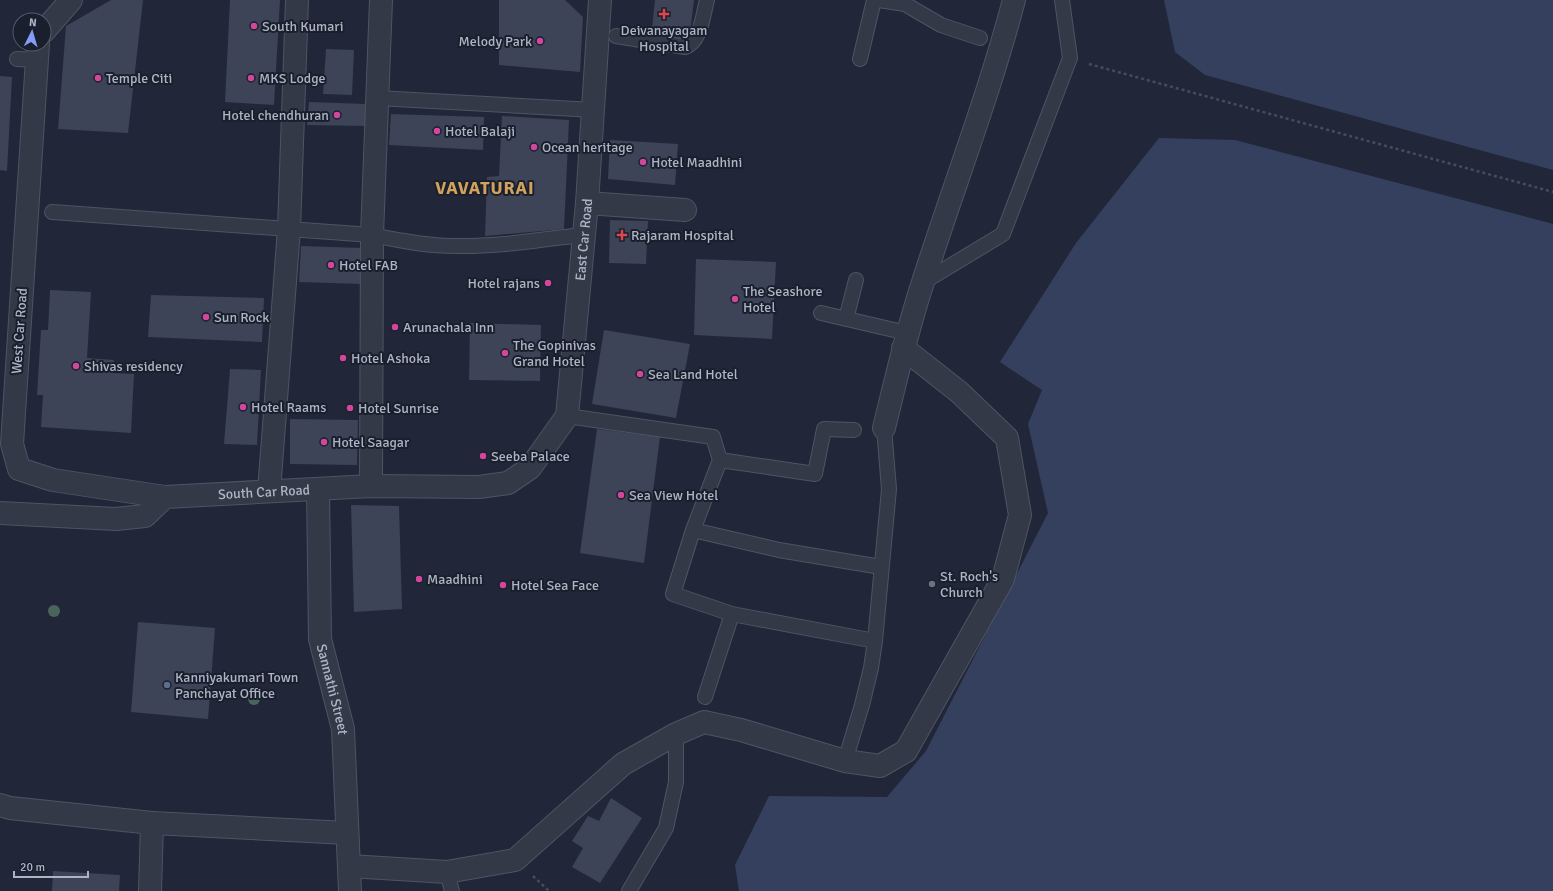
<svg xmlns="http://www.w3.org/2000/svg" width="1553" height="891" font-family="Signika,sans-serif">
<rect width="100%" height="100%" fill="#212738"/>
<path fill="#35405f" d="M 1164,0 L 1553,0 L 1553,170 L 1205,75 L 1175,52 Z
M 1159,138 L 1235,140 L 1553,224 L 1553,891 L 739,891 L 735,865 L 769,796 L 887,797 L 926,751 L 1048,513 L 1028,424 L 1042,390 L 1000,362 L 1076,243 Z"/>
<path fill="#3d4458" d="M 111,0 L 143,0 L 128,133 L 58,129 L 66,26 Z
M 230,0 L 280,0 L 274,105 L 225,102 Z
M 499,0 L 565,0 L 583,17 L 580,72 L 499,65 Z
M 655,0 L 694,0 L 689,41 L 665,38 L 666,29 L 652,28 Z
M 326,49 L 354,50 L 352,95 L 323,94 Z
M 0,76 L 12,77 L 7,171 L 0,170 Z
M 309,102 L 366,104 L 365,126 L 307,125 Z
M 391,114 L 484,117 L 483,150 L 389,145 Z
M 502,116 L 569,120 L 564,229 L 485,236 L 487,177 L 499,176 Z
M 610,140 L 678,144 L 675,185 L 608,179 Z
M 610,220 L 648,221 L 646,264 L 609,263 Z
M 301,246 L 362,248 L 361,284 L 299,282 Z
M 696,259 L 776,262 L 772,339 L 694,335 Z
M 50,290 L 91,292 L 87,358 L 114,360 L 113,373 L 134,374 L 131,433 L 41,427 L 43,395 L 37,395 L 41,330 L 48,330 Z
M 151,295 L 264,298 L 262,342 L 148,337 Z
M 470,323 L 541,325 L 540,381 L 469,380 Z
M 604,330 L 690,344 L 676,418 L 592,404 Z
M 230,369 L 261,370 L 257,445 L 224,444 Z
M 290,419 L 358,420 L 357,465 L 290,464 Z
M 597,429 L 660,437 L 644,563 L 580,553 Z
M 351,505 L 399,506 L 402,609 L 354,612 Z
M 138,622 L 215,628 L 208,719 L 131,712 Z
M 611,798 L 642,818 L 600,883 L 572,867 L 583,848 L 572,841 L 588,816 L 599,821 Z
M 53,871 L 120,875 L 119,891 L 52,891 Z"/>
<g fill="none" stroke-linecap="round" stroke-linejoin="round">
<g stroke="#4f5463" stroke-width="16">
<path id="service" d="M 879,0 L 905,4 L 941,25 L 980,38
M 616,36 L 685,47 C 701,42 703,14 707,0
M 17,59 L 37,60
M 860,59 L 874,0
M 377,98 L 594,110
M 52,212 L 372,235 C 401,241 428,246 457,246 C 499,247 542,239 583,235
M 922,283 L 1003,234 L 1070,58 L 1062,0
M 821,313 L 907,333
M 846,319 L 856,280
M 567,416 L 713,437 L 720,460 L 693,530 L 673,594 L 732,614 L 705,697
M 720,460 L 815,474 L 824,429 L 854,430
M 693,530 L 779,550 L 881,567
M 732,614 L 875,641
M 845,761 L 862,705 L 871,668 L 875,641 L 889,489 L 884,428
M 447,872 L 452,891
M 629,891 L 666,828 L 676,782 L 676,734"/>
</g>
<g stroke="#4f5463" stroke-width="24">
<g id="pedestrian">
<path id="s1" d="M 318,489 L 320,639 L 343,729 L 350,891"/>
</g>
</g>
<g stroke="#4f5463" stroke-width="24">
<g id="minor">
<path d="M 44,31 L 71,0"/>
<path d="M 38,44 L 12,444 L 19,469 L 53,480 L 165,497"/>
<path d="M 587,203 L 685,210"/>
<path d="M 884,428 C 896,379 907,330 923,282 C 953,188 989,95 1014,0"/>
<path d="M 371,486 L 372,235 L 381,0"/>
<path d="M 269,491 L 289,229 L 297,0"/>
<path id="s2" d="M 0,513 L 116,519 L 145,516 L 165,497 L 371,486 L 479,487 L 508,483 L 530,468 L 567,416 L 587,203 L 600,0"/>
<path d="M 0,805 L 10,808 L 152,823 L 347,833"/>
<path d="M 349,866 L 447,872 L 515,860 L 623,764 L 676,734 L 704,722 L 741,730 L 845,761 L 880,766 L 906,751 L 1003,579 L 1020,515 L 1007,438 L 959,392 L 903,348"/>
<path d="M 150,891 L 152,823"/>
</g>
</g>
<path stroke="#405056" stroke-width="2.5" stroke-dasharray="3 3" stroke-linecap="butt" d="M 1089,64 L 1553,192
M 533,876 L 549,891"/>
<use href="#service" stroke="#343948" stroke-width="14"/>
<use href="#pedestrian" stroke="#343948" stroke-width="22"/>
<use href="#minor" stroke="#343948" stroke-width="22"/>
</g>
<g fill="#48645b">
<circle cx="54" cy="611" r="6"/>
<circle cx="254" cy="699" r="6"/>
</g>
<g fill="#e0444e" stroke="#1a1f2d" stroke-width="1.5">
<path d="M662 8h4v4h4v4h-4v4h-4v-4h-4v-4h4z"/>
<path d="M620 229h4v4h4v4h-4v4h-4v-4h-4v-4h4z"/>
</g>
<g fill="#d1479c" stroke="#1a1f2d" stroke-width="1.5">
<circle cx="254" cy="26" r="4"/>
<circle cx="540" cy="41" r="4"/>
<circle cx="98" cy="78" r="4"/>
<circle cx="251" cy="78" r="4"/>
<circle cx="337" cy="115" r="4"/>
<circle cx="437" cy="131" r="4"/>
<circle cx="534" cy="147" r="4"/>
<circle cx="643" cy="162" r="4"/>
<circle cx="331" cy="265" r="4"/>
<circle cx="548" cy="283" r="4"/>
<circle cx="735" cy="299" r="4"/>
<circle cx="206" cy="317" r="4"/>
<circle cx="395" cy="327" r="4"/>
<circle cx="505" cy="353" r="4"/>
<circle cx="343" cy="358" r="4"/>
<circle cx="76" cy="366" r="4"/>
<circle cx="640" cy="374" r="4"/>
<circle cx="243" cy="407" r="4"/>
<circle cx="350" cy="408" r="4"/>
<circle cx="324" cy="442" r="4"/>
<circle cx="483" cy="456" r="4"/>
<circle cx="621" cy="495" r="4"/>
<circle cx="419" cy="579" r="4"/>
<circle cx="503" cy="585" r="4"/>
</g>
<circle fill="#6b7280" stroke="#1a1f2d" stroke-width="1.5" cx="932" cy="584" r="4"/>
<circle fill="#5c6f8a" stroke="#1a1f2d" stroke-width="1.5" cx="167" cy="685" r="4"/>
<g text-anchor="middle" stroke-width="4" stroke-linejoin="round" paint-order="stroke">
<g font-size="14" fill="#afb4c5" stroke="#1a1f2d" text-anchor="start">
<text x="262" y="31">South Kumari</text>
<text x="664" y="35" text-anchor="middle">Deivanayagam<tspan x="664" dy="16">Hospital</tspan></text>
<text x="532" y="46" text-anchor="end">Melody Park</text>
<text x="106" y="83">Temple Citi</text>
<text x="259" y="83">MKS Lodge</text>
<text x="329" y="120" text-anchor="end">Hotel chendhuran</text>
<text x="445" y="136">Hotel Balaji</text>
<text x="542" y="152">Ocean heritage</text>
<text x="651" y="167">Hotel Maadhini</text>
<text x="631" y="240">Rajaram Hospital</text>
<text x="339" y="270">Hotel FAB</text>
<text x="540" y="288" text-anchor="end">Hotel rajans</text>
<text x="743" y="296">The Seashore<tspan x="743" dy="16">Hotel</tspan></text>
<text x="214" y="322">Sun Rock</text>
<text x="403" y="332">Arunachala Inn</text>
<text x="513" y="350">The Gopinivas<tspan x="513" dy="16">Grand Hotel</tspan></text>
<text x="351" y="363">Hotel Ashoka</text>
<text x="84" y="371">Shivas residency</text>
<text x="648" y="379">Sea Land Hotel</text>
<text x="251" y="412">Hotel Raams</text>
<text x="358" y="413">Hotel Sunrise</text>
<text x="332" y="447">Hotel Saagar</text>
<text x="491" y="461">Seeba Palace</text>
<text x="629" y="500">Sea View Hotel</text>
<text x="940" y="581">St. Roch's<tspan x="940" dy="16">Church</tspan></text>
<text x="427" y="584">Maadhini</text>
<text x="511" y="590">Hotel Sea Face</text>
<text x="175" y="682">Kanniyakumari Town<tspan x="175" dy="16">Panchayat Office</tspan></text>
</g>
<g font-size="14" fill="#afb4c5" stroke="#1a1f2d">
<text dy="5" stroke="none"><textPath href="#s2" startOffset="784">East Car Road</textPath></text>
<text transform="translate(19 331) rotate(-86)" y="5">West Car Road</text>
<text dy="5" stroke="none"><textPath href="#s2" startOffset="272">South Car Road</textPath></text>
<text dy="5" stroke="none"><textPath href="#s1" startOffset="202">Sannathi Street</textPath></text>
</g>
<g font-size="18" font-weight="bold" letter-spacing="1" fill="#d1a25d" stroke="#1a1f2d">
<text x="485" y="194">VAVATURAI</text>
</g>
</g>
<g transform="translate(32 32) rotate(5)"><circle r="19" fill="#1a1f2d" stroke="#565b6a"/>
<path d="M0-3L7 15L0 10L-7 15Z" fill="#839df6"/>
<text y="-6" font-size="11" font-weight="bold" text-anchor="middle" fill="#afb4c5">N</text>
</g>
<path d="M14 871v6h74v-6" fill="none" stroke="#afb4c5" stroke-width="2"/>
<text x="20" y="871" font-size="12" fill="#afb4c5" stroke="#1a1f2d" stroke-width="3" paint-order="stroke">20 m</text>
</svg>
